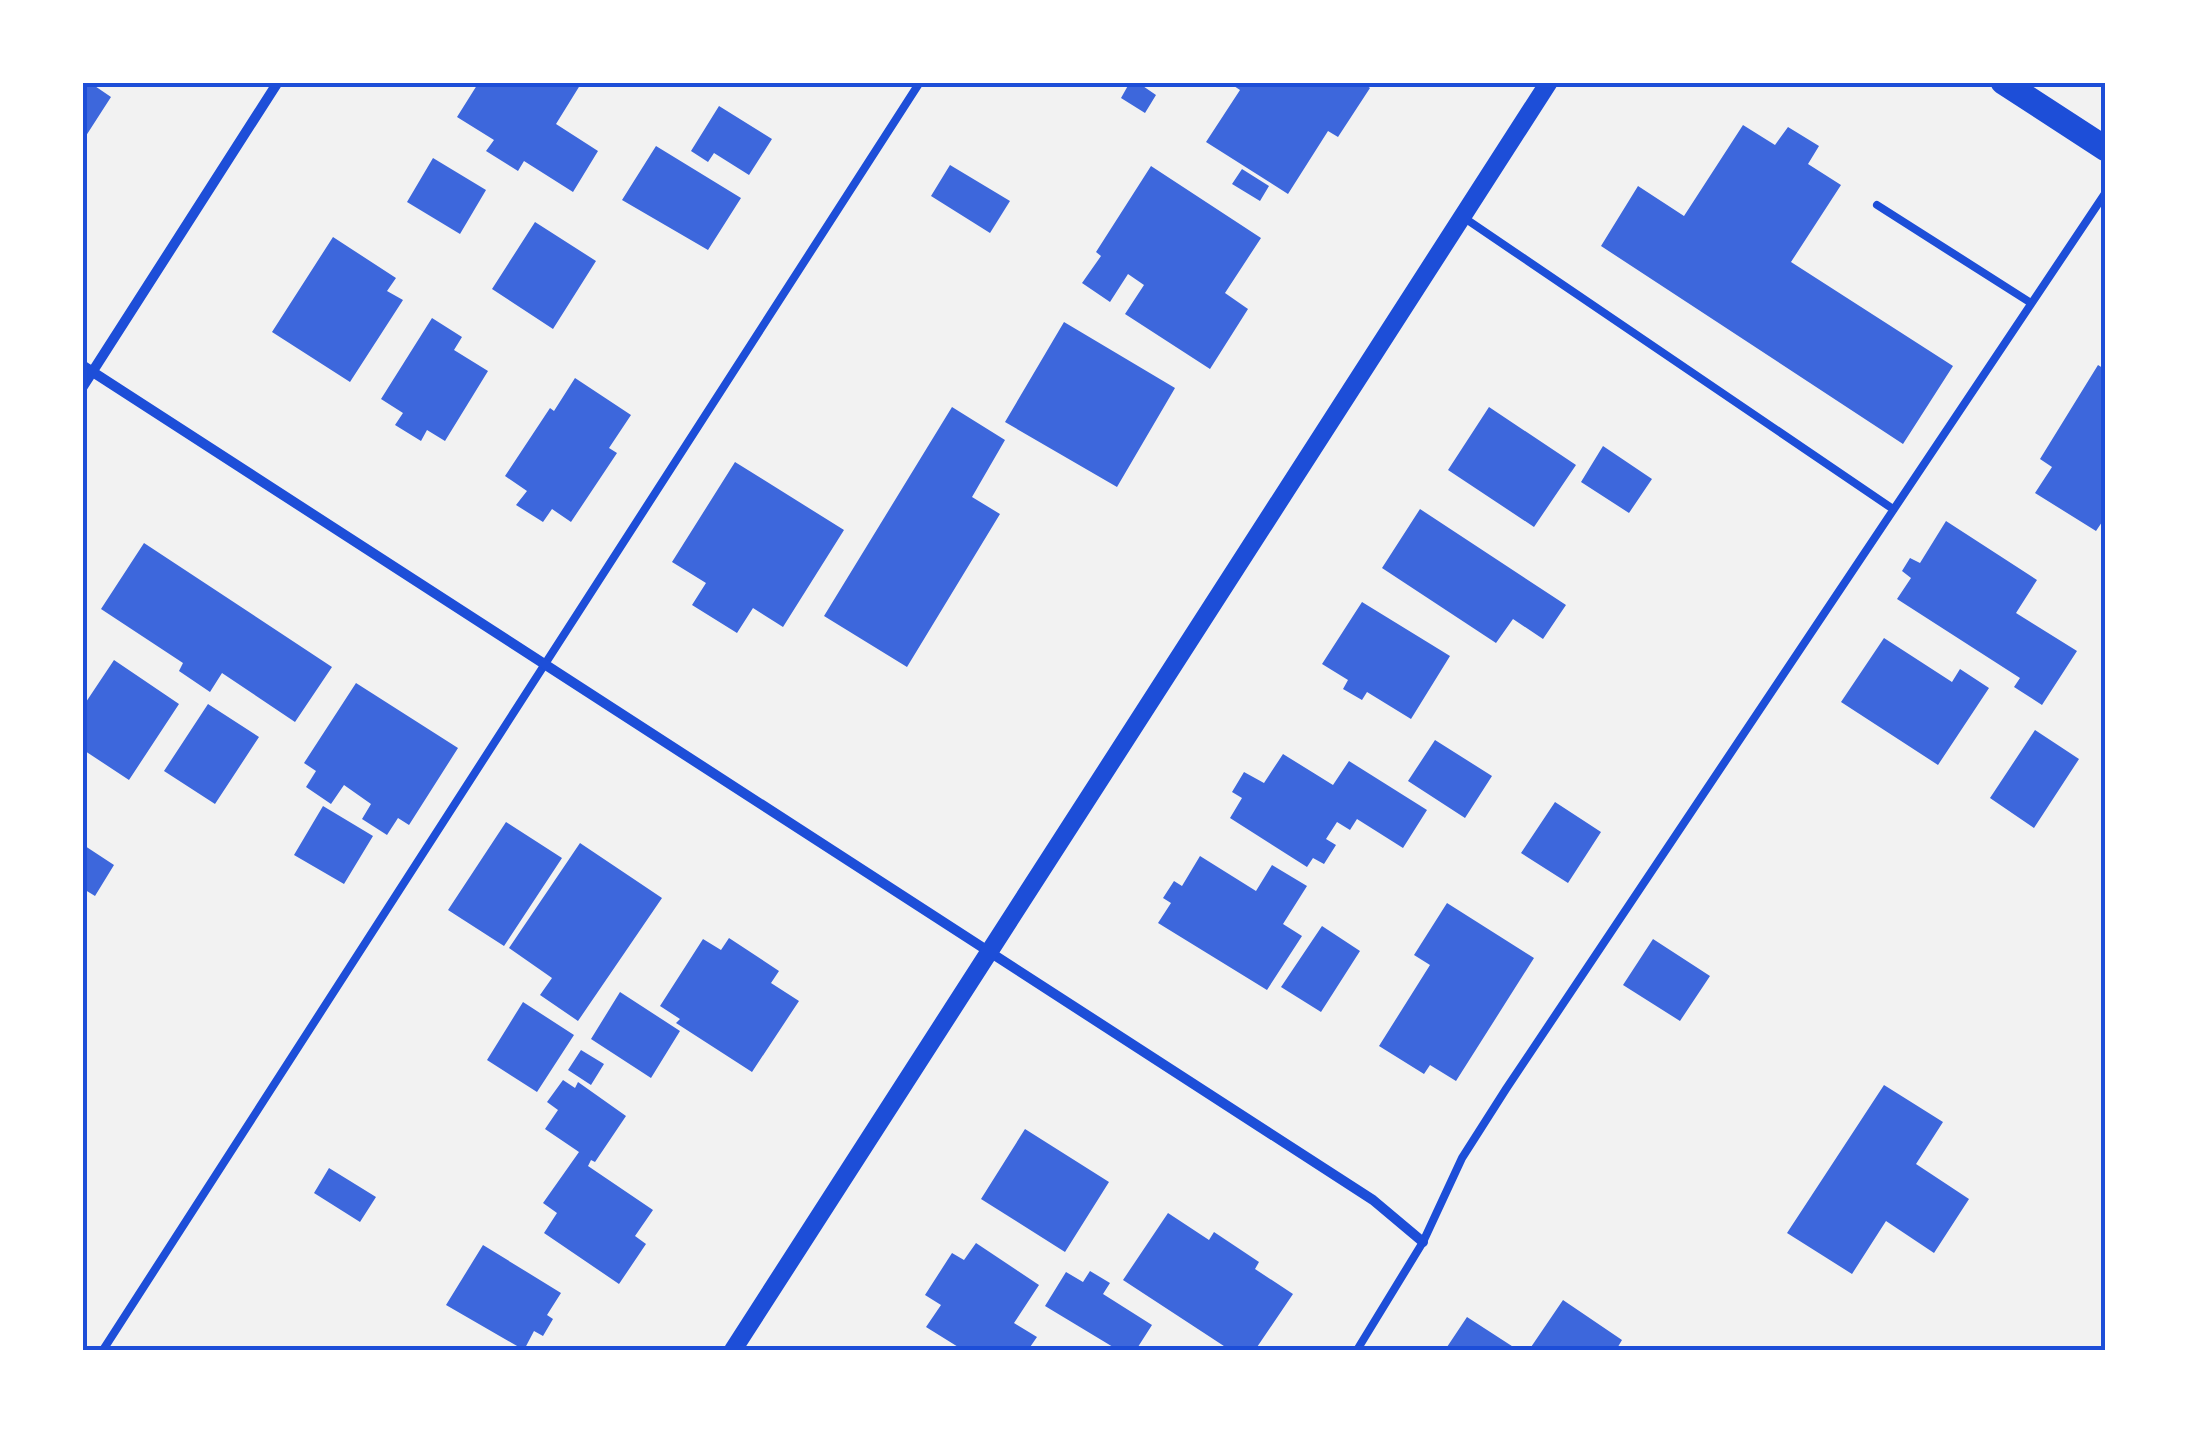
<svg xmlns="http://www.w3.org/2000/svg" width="2188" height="1433" font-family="'PT Sans Narrow',sans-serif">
<rect width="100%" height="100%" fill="#f2f2f2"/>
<path fill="#3d67dc" d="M 82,82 L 89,82 L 111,97 L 82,142 Z
M 479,82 L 582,82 L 556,124 L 598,151 L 573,192 L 524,161 L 518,171 L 486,151 L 494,140 L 457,117 Z
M 1130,82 L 1137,82 L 1156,95 L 1145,113 L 1121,98 Z
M 1228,82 L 1362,82 L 1370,88 L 1338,137 L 1328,131 L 1288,194 L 1206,142 L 1240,90 Z
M 719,106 L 772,139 L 749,175 L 714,153 L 708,162 L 691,151 Z
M 1743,125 L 1775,145 L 1788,127 L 1819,146 L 1808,164 L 1841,185 L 1791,262 L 1953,366 L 1903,444 L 1601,246 L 1638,186 L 1684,216 Z
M 656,146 L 741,198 L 708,250 L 622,200 Z
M 433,158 L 486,190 L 460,234 L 407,202 Z
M 950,165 L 1010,201 L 990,233 L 931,196 Z
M 1151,166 L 1261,238 L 1225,293 L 1248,309 L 1210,369 L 1125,314 L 1144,285 L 1128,274 L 1110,302 L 1082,283 L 1101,256 L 1096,252 Z
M 1242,169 L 1269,186 L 1260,201 L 1232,184 Z
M 535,222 L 596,261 L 553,329 L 492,289 Z
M 333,237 L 396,278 L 387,291 L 403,300 L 350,382 L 272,332 Z
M 432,318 L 462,337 L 454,350 L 488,371 L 445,441 L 427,430 L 421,441 L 395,425 L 403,413 L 381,399 Z
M 1064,322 L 1175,388 L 1117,487 L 1005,422 Z
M 2098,365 L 2106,370 L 2106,516 L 2096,531 L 2035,493 L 2052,467 L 2040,459 Z
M 575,378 L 631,415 L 609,448 L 617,453 L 571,522 L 552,509 L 543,522 L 516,505 L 527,491 L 505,476 L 550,408 L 554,411 Z
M 952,407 L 1005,440 L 972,497 L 1000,514 L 907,667 L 824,616 Z
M 1489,407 L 1576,465 L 1534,527 L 1448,470 Z
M 1603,446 L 1652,479 L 1629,513 L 1581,482 Z
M 735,462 L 844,530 L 783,627 L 753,608 L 737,633 L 692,605 L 706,583 L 672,562 Z
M 1420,509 L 1566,605 L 1543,639 L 1513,619 L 1496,643 L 1382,568 Z
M 1946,521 L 2037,580 L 2016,613 L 2077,651 L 2042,705 L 2014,687 L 2020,678 L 1897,599 L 1911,578 L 1902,571 L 1910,558 L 1920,563 Z
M 144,543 L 332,667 L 295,722 L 222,673 L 210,692 L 179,671 L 183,663 L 101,609 Z
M 1362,602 L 1450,656 L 1411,719 L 1367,692 L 1362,700 L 1343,689 L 1348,680 L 1322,664 Z
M 1884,638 L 1952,682 L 1960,669 L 1989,688 L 1938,765 L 1841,702 Z
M 114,660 L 179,704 L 129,780 L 82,749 L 82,708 Z
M 356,683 L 458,748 L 409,825 L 398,818 L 387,835 L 362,819 L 371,804 L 344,785 L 331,804 L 306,787 L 316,771 L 304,763 Z
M 208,704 L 259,737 L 215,804 L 164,771 Z
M 2035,730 L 2079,759 L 2034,828 L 1990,798 Z
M 1435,740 L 1492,776 L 1465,818 L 1408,781 Z
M 1283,754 L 1333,785 L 1349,761 L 1427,810 L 1403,848 L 1357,819 L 1350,830 L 1337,822 L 1326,839 L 1336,845 L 1324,864 L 1313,858 L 1307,867 L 1230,818 L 1242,798 L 1232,792 L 1244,772 L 1264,783 Z
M 1555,802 L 1601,832 L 1568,883 L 1521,853 Z
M 323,806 L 373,836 L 344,884 L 294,855 Z
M 506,822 L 562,858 L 504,946 L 448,910 Z
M 580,843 L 662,898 L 578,1021 L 540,995 L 552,978 L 509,948 Z
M 82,844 L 114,865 L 95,896 L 82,888 Z
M 1200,856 L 1256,891 L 1272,865 L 1307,886 L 1283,924 L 1302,936 L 1267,990 L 1158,923 L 1171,903 L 1163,898 L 1174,881 L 1182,886 Z
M 1447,903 L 1534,958 L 1456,1081 L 1430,1065 L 1424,1074 L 1379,1046 L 1430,965 L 1414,955 Z
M 1322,926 L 1360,951 L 1321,1012 L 1281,987 Z
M 729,938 L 779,971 L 771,983 L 799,1001 L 752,1072 L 676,1023 L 680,1019 L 660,1006 L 703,939 L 721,950 Z
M 1653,939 L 1710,976 L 1680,1021 L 1623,985 Z
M 620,992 L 680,1031 L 651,1078 L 591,1039 Z
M 523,1002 L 574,1035 L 537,1092 L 487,1060 Z
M 581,1050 L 604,1064 L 591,1085 L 568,1070 Z
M 563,1080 L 575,1088 L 578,1082 L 626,1116 L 595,1162 L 591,1160 L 588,1166 L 653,1210 L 635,1236 L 646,1244 L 619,1284 L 544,1233 L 557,1213 L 543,1203 L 579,1152 L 545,1129 L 558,1110 L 547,1102 Z
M 1884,1085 L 1943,1122 L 1916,1164 L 1969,1199 L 1934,1253 L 1886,1221 L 1852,1274 L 1787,1233 Z
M 1025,1129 L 1109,1182 L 1065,1252 L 981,1199 Z
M 329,1168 L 376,1197 L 360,1222 L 314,1193 Z
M 1168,1213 L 1209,1240 L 1214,1232 L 1259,1262 L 1255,1269 L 1293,1294 L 1255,1350 L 1230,1350 L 1123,1280 Z
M 976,1243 L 1039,1285 L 1014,1323 L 1037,1337 L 1028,1350 L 963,1350 L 926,1327 L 941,1305 L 925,1295 L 952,1253 L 964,1260 Z
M 483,1245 L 561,1293 L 547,1315 L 553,1319 L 543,1336 L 534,1331 L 524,1350 L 446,1305 Z
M 1090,1271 L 1110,1283 L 1103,1294 L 1152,1325 L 1136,1350 L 1118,1350 L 1045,1306 L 1066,1272 L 1083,1282 Z
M 1563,1300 L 1622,1340 L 1616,1350 L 1529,1350 Z
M 1467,1317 L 1518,1350 L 1445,1350 Z"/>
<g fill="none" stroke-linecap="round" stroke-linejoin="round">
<path stroke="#1d4ed8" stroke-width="8" d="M 1877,205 L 2031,303
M 1463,217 L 1893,509
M 103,1350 L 920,82
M 1357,1350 L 1423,1242 L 1462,1158 L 1506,1089 L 2106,192"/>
<path stroke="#1d4ed8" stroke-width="10" d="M 82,365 L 1373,1200 L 1423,1242
M 82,388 L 278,82"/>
<path stroke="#1d4ed8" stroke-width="18" d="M 733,1350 L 1549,82"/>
<path stroke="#1d4ed8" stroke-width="25" d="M 2003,82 L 2106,149"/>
</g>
<rect width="2188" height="1433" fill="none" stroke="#ffffff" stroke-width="170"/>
<rect x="85" y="85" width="2018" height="1263" fill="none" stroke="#1d4ed8" stroke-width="4"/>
</svg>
